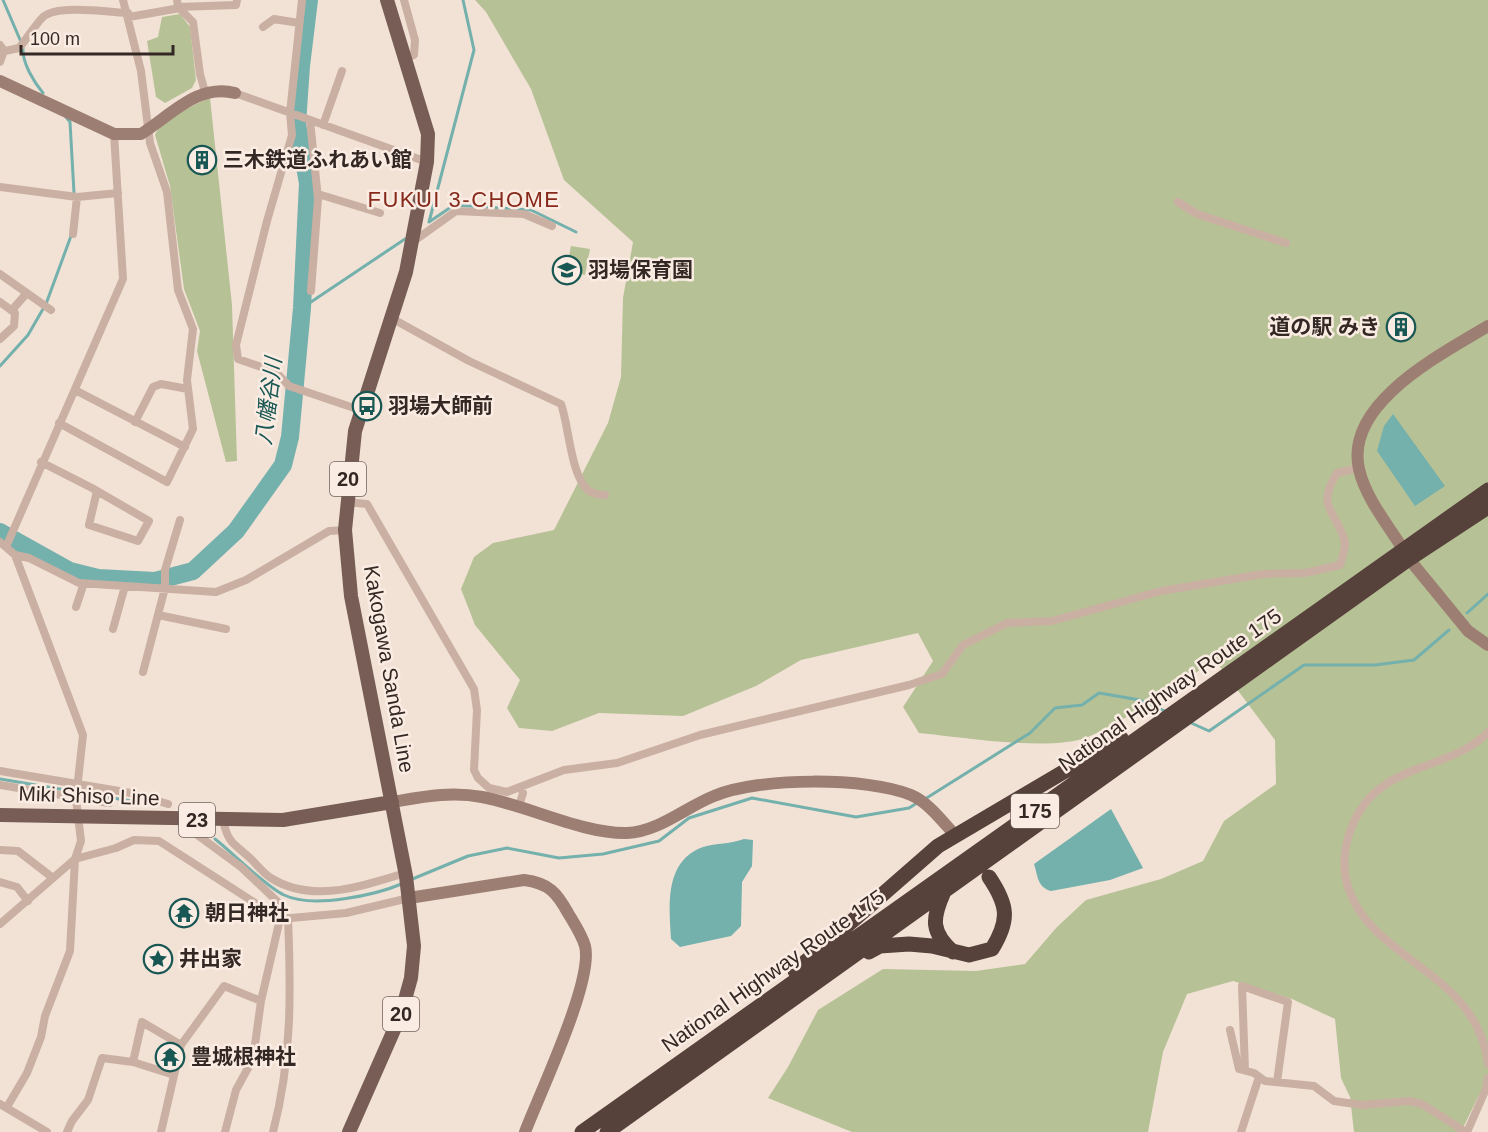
<svg xmlns="http://www.w3.org/2000/svg" width="1488" height="1132" font-family="Arial,'Noto Sans JP',sans-serif">
<rect width="100%" height="100%" fill="#f2e2d6"/>
<path fill="#b7c196" d="M 475,0 L 1488,0 L 1488,1092 L 1479,1095 L 1461,1132 L 1354,1132 L 1350,1097 L 1341,1078 L 1335,1019 L 1292,999 L 1233,981 L 1187,994 L 1163,1052 L 1148,1132 L 852,1132 L 768,1098 L 788,1067 L 818,1010 L 883,969 L 976,971 L 1025,964 L 1057,927 L 1086,900 L 1161,879 L 1203,861 L 1224,821 L 1276,784 L 1275,740 L 1215,660 C 1177,685 1129,719 1088,737 C 1051,752 961,737 919,733 L 903,707 L 933,661 L 918,633 L 801,660 L 756,686 L 683,716 L 599,713 L 552,731 L 519,728 L 507,708 L 520,680 L 475,625 L 461,589 L 474,557 L 493,543 L 554,530 L 608,423 L 621,377 L 623,298 L 633,242 L 564,180 L 531,89 L 486,12 Z
M 180,14 L 190,27 L 196,80 L 192,88 L 165,103 L 156,97 L 147,41 L 158,37 L 162,17 Z
M 210,98 L 232,305 L 237,461 L 226,462 L 197,351 L 200,331 L 184,289 L 170,186 L 155,135 C 159,122 196,103 210,98 Z
M 571,246 L 590,249 L 585,275 L 566,271 Z"/>
<path fill="#74b0ac" d="M 1393,414 L 1445,486 L 1415,506 L 1377,451 L 1384,426 Z
M 1111,809 L 1143,868 L 1110,880 L 1051,891 C 1037,887 1038,876 1034,864 Z
M 744,839 L 753,840 L 752,866 L 742,882 L 741,926 L 731,936 L 680,947 L 671,939 C 669,906 664,861 703,847 C 716,843 731,844 744,839 Z"/>
<g fill="none" stroke-linecap="round" stroke-linejoin="round">
<path stroke="#74b0ac" stroke-width="3" d="M 3,0 L 21,42
M 23,48 C 22,63 34,82 43,93
M 66,117 L 70,122 L 74,193
M 429,222 L 474,50 L 463,0
M 429,222 L 454,205 L 531,210 L 576,232
M 46,304 L 71,236
M 302,308 L 405,239
M 0,366 L 28,335 L 43,309
M 1467,613 L 1488,594
M 1189,722 L 1209,731 L 1304,665 L 1375,665 L 1414,660 L 1449,630
M 0,779 L 131,801
M 925,799 L 1030,733 L 1055,708 L 1082,705 L 1099,693 L 1140,700 L 1167,712
M 215,839 C 233,853 265,886 284,895 C 313,909 376,895 404,883
M 410,880 L 468,856 L 507,848 L 559,858 L 603,854 L 659,841 L 689,818 L 752,798 L 856,817 L 909,808 L 917,803"/>
<path stroke="#74b0ac" stroke-width="18" d="M 0,532 L 70,571 L 98,578 L 155,581 L 193,571 L 236,531 L 283,465 L 290,437 L 302,308 L 308,183 L 297,124 L 301,66 L 309,0"/>
<path stroke="#cab0a2" stroke-width="8" d="M 177,0 L 178,7 L 193,22 L 200,74 L 205,92
M 302,0 L 290,113 L 292,135 L 267,221 L 236,345 L 238,359 L 276,372 L 289,386 L 360,410
M 404,0 L 415,40 L 414,55 L 405,58
M 178,7 L 236,5 L 237,0
M 129,17 L 180,8
M 263,27 L 274,19 L 299,23
M 0,45 L 4,51 L 0,62
M 0,52 L 19,48 C 27,39 34,26 43,17 C 57,4 109,12 128,13
M 235,93 L 427,162
M 310,120 L 318,199 L 311,291
M 323,125 L 342,71
M 0,187 L 77,197 L 118,193
M 318,194 L 380,213
M 1178,202 L 1197,214 L 1286,243
M 73,234 L 77,197
M 414,241 L 456,211 L 524,214 L 552,226
M 0,274 L 51,310
M 0,302 L 15,313 L 14,326 L 0,339
M 12,310 L 26,294
M 393,319 L 469,361 L 561,404 C 569,425 571,482 591,492 C 595,494 601,495 605,495
M 75,390 L 185,447
M 135,422 L 153,387 L 161,384 L 188,389
M 59,423 L 167,482 L 193,429 L 187,380 L 193,329 L 178,290 L 167,192 L 150,143 L 141,71 L 123,0
M 41,462 L 92,488 L 97,491 L 149,521 L 138,541 L 89,525 L 97,491
M 346,502 L 367,504 L 474,689 L 477,710 L 474,770 L 478,778 L 489,788 L 507,792 L 564,770 L 617,763 L 700,735 L 909,685 L 942,674 L 963,645 L 1007,623 L 1052,621 L 1161,591 L 1263,574 L 1305,573 L 1340,565 C 1342,558 1346,548 1345,542 C 1336,509 1315,509 1337,473 L 1359,468
M 0,542 L 15,555 L 29,558 L 79,583 L 216,592 L 246,580 L 329,531 L 345,530
M 6,547 L 123,279 L 114,134
M 76,607 L 84,583
M 158,615 L 226,629
M 113,629 L 125,586
M 143,672 L 165,588 L 165,570 L 180,520
M 1488,732 C 1449,773 1376,760 1351,829 C 1344,847 1342,867 1348,887 C 1371,961 1477,971 1488,1064
M 0,771 L 131,793 L 168,804
M 0,785 L 109,803
M 519,806 L 523,793 L 521,787
M 223,820 C 228,844 234,843 251,859 C 257,865 264,874 271,878 C 312,904 363,886 405,873
M 0,850 L 18,851 L 53,878
M 0,882 L 17,887 L 28,901
M 0,924 L 75,859 L 116,848 L 134,840 L 159,841 L 280,919 L 346,913 L 409,898
M 1230,1030 L 1239,1069 L 1254,1073 L 1265,1081 L 1314,1086 L 1334,1101 L 1362,1105 L 1409,1101 L 1422,1104 L 1466,1132
M 133,1062 L 142,1022 L 181,1045
M 1245,1070 L 1242,986 L 1288,1002 L 1277,1082
M 0,1104 L 47,1132
M 7,1107 L 27,1073 L 41,1037 L 45,1016 L 70,951 L 75,859 L 81,841 L 76,799 L 83,735 L 15,555
M 67,1132 L 72,1121 L 88,1100 L 102,1058 L 133,1062 L 174,1075
M 161,1132 L 181,1045 L 224,986 L 261,1001 L 280,919 L 280,904 L 241,867 L 192,831 L 188,820
M 225,1132 L 236,1090 L 253,1059 L 261,1001
M 273,1132 C 292,1060 291,991 288,918
M 1241,1132 L 1258,1080 L 1261,1079
M 1467,1132 L 1486,1089 L 1488,1078"/>
<path stroke="#9d7e73" stroke-width="12" d="M 0,81 L 114,134 L 141,134 C 170,116 198,83 235,93
M 1403,549 C 1388,525 1365,497 1359,469 C 1344,403 1442,354 1488,326
M 1409,559 L 1468,631 L 1488,645
M 392,802 C 422,797 450,791 482,797 C 526,805 583,834 627,833 C 658,832 686,807 714,796 C 759,777 867,777 911,795 C 928,802 942,821 955,835
M 409,898 L 524,880 C 549,883 557,893 568,913 C 574,923 582,935 585,946 C 594,980 539,1095 525,1132"/>
<path stroke="#775d55" stroke-width="14" d="M 0,815 L 283,820 L 392,802
M 349,1132 L 401,1014 L 411,978 L 414,946 L 406,876 L 351,596 L 345,530 L 355,431 L 406,272 L 427,162 L 428,134 L 387,0"/>
<path stroke="#56413b" stroke-width="15" d="M 943,894 C 932,919 931,932 953,952
M 869,952 L 880,946 L 909,944 L 932,946 L 969,955 L 992,949 C 1010,920 1008,905 989,877
M 795,971 L 938,846 L 1121,738
M 582,1132 L 1488,490
M 607,1132 L 1409,559 L 1488,507"/>
</g>
<defs>
<g id="building-ring" transform="scale(1.5)"><circle r="9.5" fill="#faece2" stroke="#195754" stroke-width="1.5"/><path d="M-4-6H4V6H1V3H-1V6H-4ZM-2.5-4.3h1.7v1.8h-1.7ZM.8-4.3h1.7v1.8H.8ZM-2.5-1h1.7V.8h-1.7ZM.8-1h1.7V.8H.8Z" fill="#195754"/></g>
<g id="school-ring" transform="scale(1.5)"><circle r="9.5" fill="#faece2" stroke="#195754" stroke-width="1.5"/><path d="M0-5L7-2L0 1L-7-2ZM-4 1L0 2.5L4 1V4Q0 6-4 4Z" fill="#195754"/></g>
<g id="bus-ring" transform="scale(1.5)"><circle r="9.5" fill="#faece2" stroke="#195754" stroke-width="1.5"/><path d="M-5-6H5V4H4V6H2V4H-2V6H-4V4H-5ZM-3.5-4V0h7V-4ZM-3.5 1.2v1.5H-2V1.2ZM2 1.2v1.5H3.5V1.2Z" fill="#195754"/></g>
<g id="temple-ring" transform="scale(1.5)"><circle r="9.5" fill="#faece2" stroke="#195754" stroke-width="1.5"/><path d="M0-6L5-2H3V0L6.5 2.5H4V6H1.5V3h-3V6H-4V2.5H-6.5L-3 0V-2H-5Z" fill="#195754"/></g>
<g id="sight-ring" transform="scale(1.5)"><circle r="9.5" fill="#faece2" stroke="#195754" stroke-width="1.5"/><path d="M0-6L1.8-2.2L6-1.7L2.9 1.2L3.7 5.4L0 3.3L-3.7 5.4L-2.9 1.2L-6-1.7L-1.8-2.2Z" fill="#195754"/></g>
</defs>
<g fill-rule="evenodd">
<use href="#building-ring" x="202" y="160"/>
<use href="#school-ring" x="567" y="270"/>
<use href="#building-ring" x="1401" y="327"/>
<use href="#bus-ring" x="367" y="406"/>
<use href="#temple-ring" x="184" y="913"/>
<use href="#sight-ring" x="158" y="959"/>
<use href="#temple-ring" x="170" y="1057"/>
</g>
<g text-anchor="middle" stroke-width="5" stroke-linejoin="round" paint-order="stroke">
<g fill="#faece2" stroke="#6f635e" stroke-width="1.5">
<rect x="330" y="462" width="36" height="34" rx="4.5"/>
<rect x="1011" y="794" width="48" height="34" rx="4.5"/>
<rect x="179" y="803" width="36" height="34" rx="4.5"/>
<rect x="383" y="997" width="36" height="34" rx="4.5"/>
</g>
<g font-size="20" font-weight="bold" fill="#342825">
<text x="348" y="486">20</text>
<text x="1035" y="818">175</text>
<text x="197" y="827">23</text>
<text x="401" y="1021">20</text>
</g>
<g font-size="21" font-weight="bold" fill="#342825" stroke="#faece2" text-anchor="start">
<text x="223" y="167">三木鉄道ふれあい館</text>
<text x="588" y="277">羽場保育園</text>
<text x="1380" y="334" text-anchor="end">道の駅 みき</text>
<text x="388" y="413">羽場大師前</text>
<text x="205" y="920">朝日神社</text>
<text x="179" y="966">井出家</text>
<text x="191" y="1064">豊城根神社</text>
</g>
<g font-size="21" fill="#342825" stroke="#faece2">
<text transform="translate(389 669) rotate(80)" y="7">Kakogawa Sanda Line</text>
<text transform="translate(1170 690) rotate(-35)" y="7">National Highway Route 175</text>
<text transform="translate(89 796) rotate(2)" y="7">Miki Shiso Line</text>
<text transform="translate(773 971) rotate(-35)" y="7">National Highway Route 175</text>
</g>
<g font-size="22" letter-spacing="1.5" fill="#86281a" stroke="#faece2">
<text x="464" y="207">FUKUI 3-CHOME</text>
</g>
<g font-size="22" font-style="italic" fill="#195754" stroke="#faece2">
<text transform="translate(268 401) rotate(-83)" y="8">八幡谷川</text>
</g>
</g>
<path d="M21 45v9h152v-9" fill="none" stroke="#342825" stroke-width="3"/>
<text x="30" y="45" font-size="18" fill="#342825" stroke="#faece2" stroke-width="4.5" paint-order="stroke">100 m</text>
</svg>
